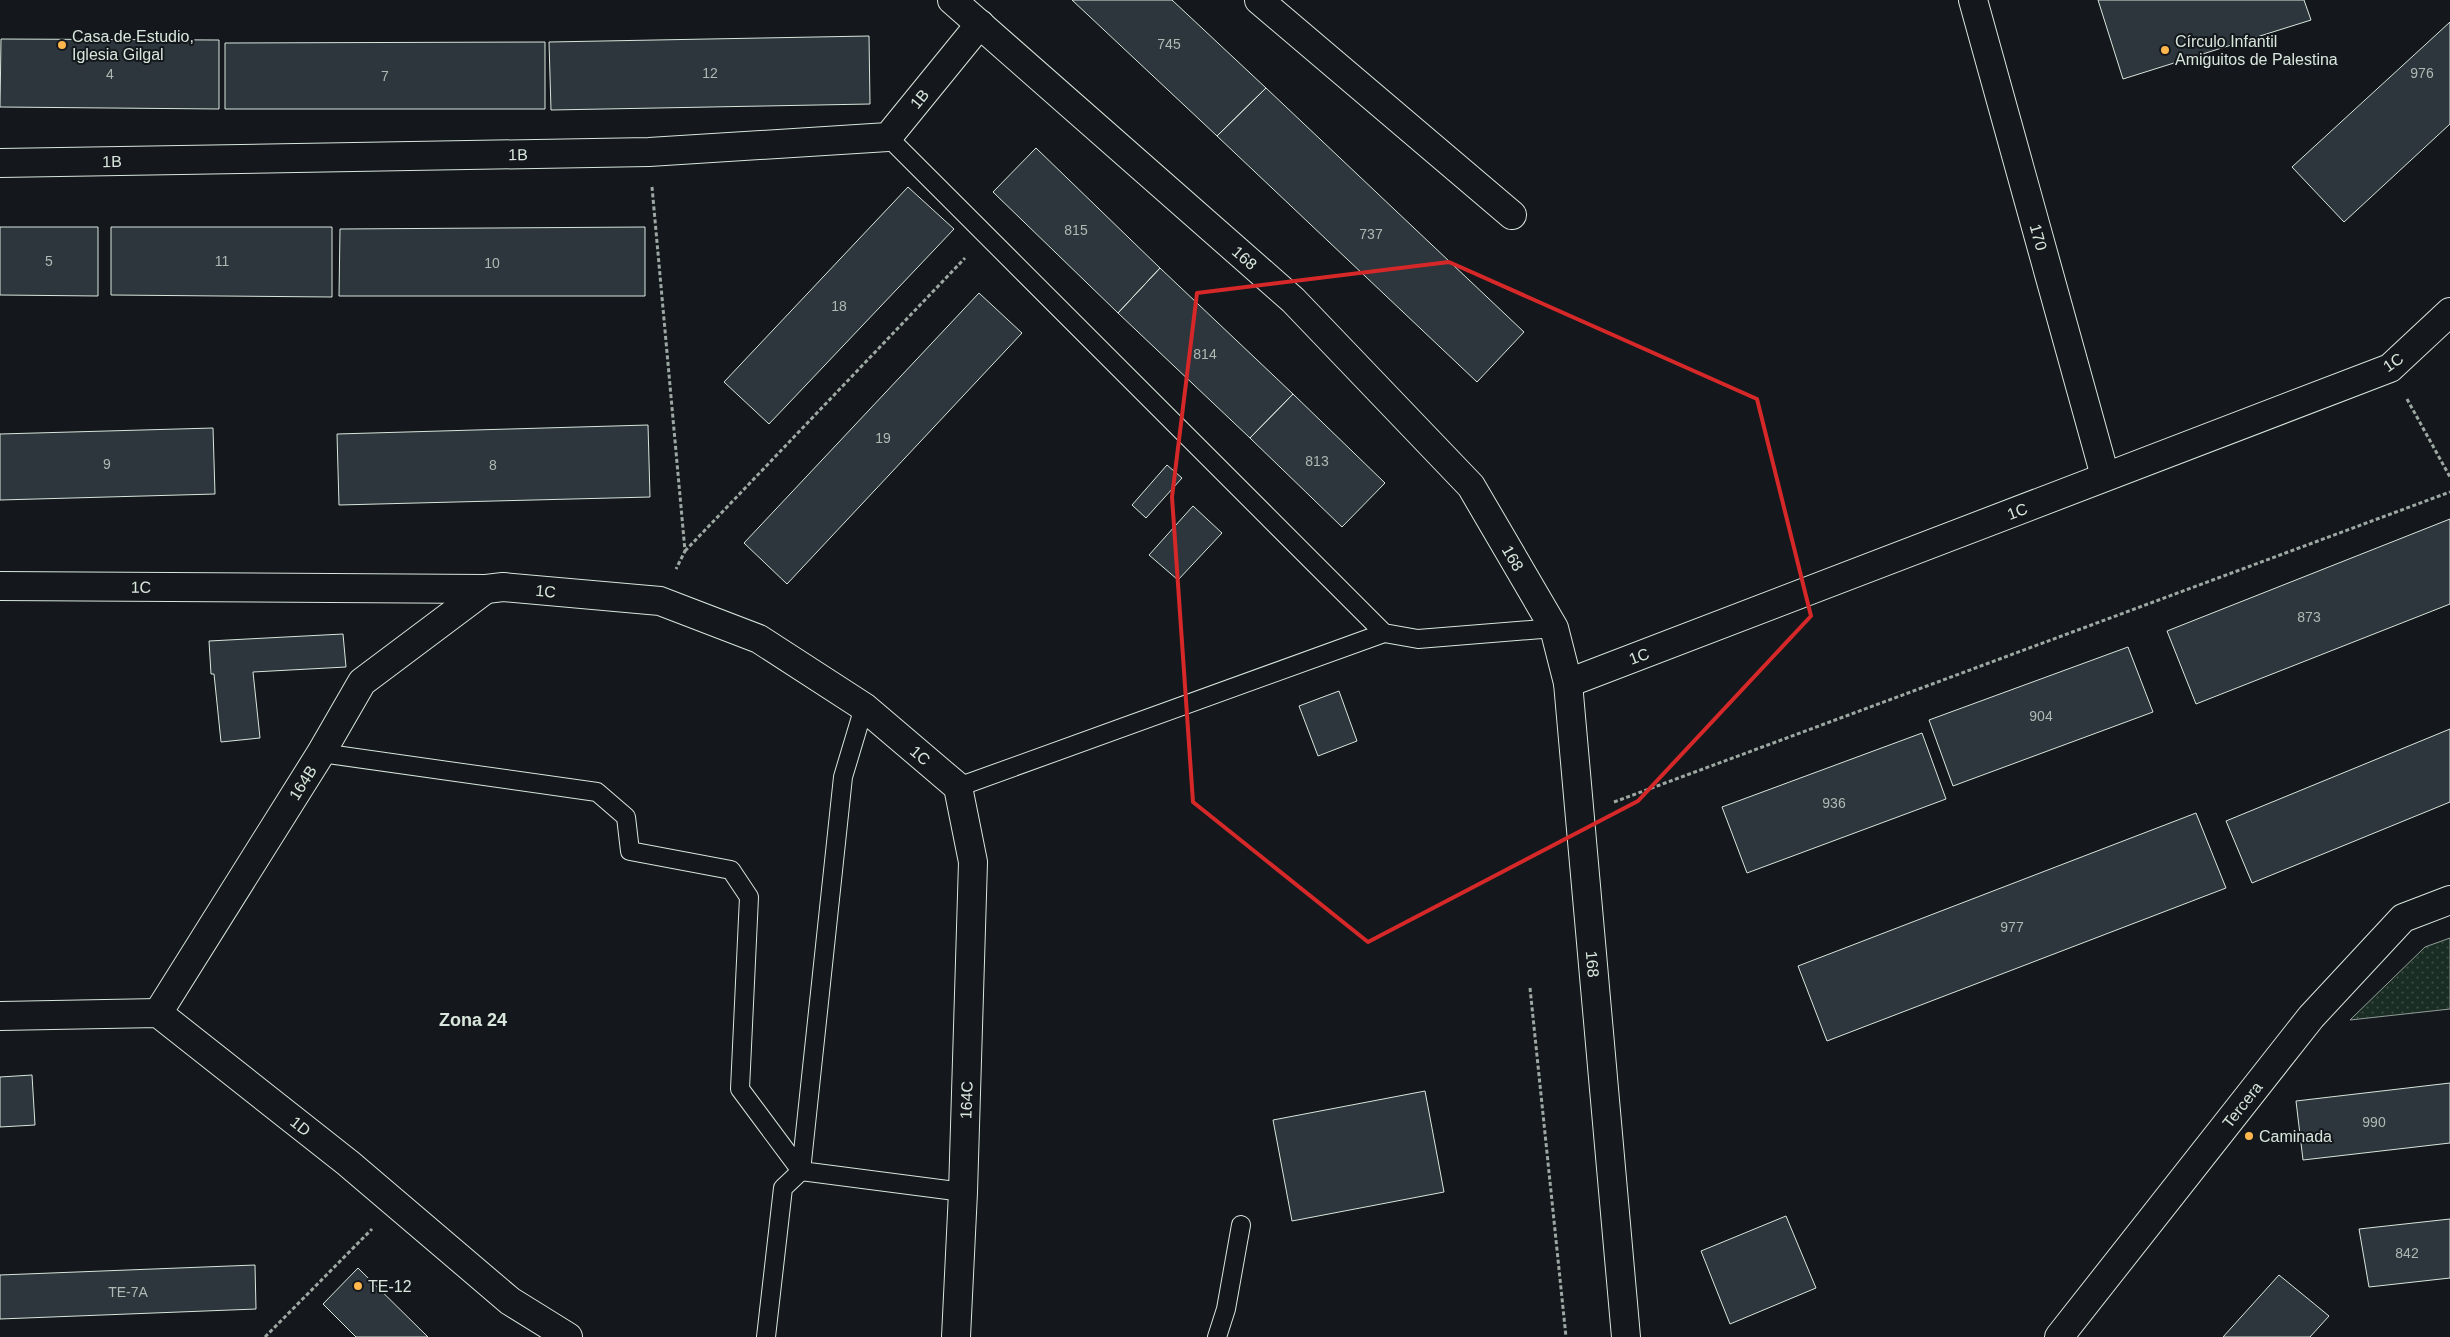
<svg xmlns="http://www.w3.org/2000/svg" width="2450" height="1337" font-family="Arial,sans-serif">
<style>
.grass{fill:url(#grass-dots);stroke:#939e99}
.building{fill:#2c363c;stroke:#d8e6dc}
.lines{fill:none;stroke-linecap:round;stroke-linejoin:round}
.lane-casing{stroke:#d8e6dc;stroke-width:20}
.street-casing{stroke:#d8e6dc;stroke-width:30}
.path{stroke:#9da8a2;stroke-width:3;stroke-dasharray:4 2.5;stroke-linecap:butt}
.lane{stroke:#14181c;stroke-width:18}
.street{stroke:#14181c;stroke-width:28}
.marked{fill:none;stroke:#d62828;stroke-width:4;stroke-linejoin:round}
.poi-dot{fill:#ffb74d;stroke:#14181c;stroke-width:2}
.labels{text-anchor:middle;stroke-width:4;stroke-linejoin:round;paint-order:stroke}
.number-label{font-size:14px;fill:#adbab4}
.poi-label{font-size:16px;fill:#d8e6dc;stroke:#14181c;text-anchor:start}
.street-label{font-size:16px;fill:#d8e6dc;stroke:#14181c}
.neighbourhood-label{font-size:18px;font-weight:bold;fill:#d8e6dc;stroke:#14181c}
</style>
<defs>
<pattern id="grass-dots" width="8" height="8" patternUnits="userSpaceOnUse" patternTransform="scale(1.25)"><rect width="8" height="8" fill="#1a2d24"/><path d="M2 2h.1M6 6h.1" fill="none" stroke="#3b4b43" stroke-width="1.8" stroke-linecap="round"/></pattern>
</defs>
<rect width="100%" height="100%" fill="#14181c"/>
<path class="grass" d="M2450,938V1009L2350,1020L2425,947Z"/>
<path class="building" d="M1072,0H1172L1266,88L1217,136Z
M2098,0H2304L2311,20L2123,79Z
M2450,22V124L2344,222L2292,167Z
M869,36L870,104L551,110L549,42Z
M1,39L219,40V109L0,107Z
M545,42V109H225V43Z
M1266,88L1524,332L1477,382L1217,136Z
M1036,148L1160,268L1118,313L993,192Z
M908,187L954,229L769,424L724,382Z
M0,227H98V296L0,295Z
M111,227H332V297L111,295Z
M645,227V296H339L340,229Z
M1160,268L1293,394L1250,438L1118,313Z
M979,293L1022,333L787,584L744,543Z
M1293,394L1385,483L1342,527L1250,438Z
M648,425L650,497L339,505L337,434Z
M213,428L215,494L0,500V434Z
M1167,465L1182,478L1146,518L1132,505Z
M1193,506L1222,533L1178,580L1149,555Z
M2450,519V604L2196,704L2167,631Z
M343,634L346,667L253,672L260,738L221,742L214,674H211L209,641Z
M2128,647L2153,712L1953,786L1929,720Z
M1339,691L1357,741L1318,756L1299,706Z
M2450,729V802L2252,883L2226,821Z
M1922,733L1946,799L1747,873L1722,807Z
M2196,813L2226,888L1827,1041L1798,966Z
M32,1075L35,1125L0,1127V1077Z
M2450,1083V1143L2303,1160L2296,1101Z
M1425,1091L1444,1192L1292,1221L1273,1120Z
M1786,1216L1816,1288L1730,1324L1701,1251Z
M2450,1219V1278L2369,1287L2359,1229Z
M255,1265L256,1309L0,1319V1275Z
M358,1268L428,1337H356L323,1304Z
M2279,1275L2329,1316L2310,1337H2223Z"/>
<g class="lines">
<g class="lane-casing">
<path id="lane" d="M888,137L1384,633
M321,753L597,792L626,817L630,851L731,870L749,897L740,1089L801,1171L843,777L864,707
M958,787L1384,633L1418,639L1554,628
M766,1337L783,1188L801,1171L963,1192
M1217,1337L1226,1309L1241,1225"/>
</g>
<g class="street-casing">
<g id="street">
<path id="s1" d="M952,0L1293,300L1471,486L1554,628L1568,683L1626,1337"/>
<path d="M1259,0L1512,215"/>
<path id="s2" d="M1973,0L2105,476"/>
<path id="s3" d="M0,163L649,152L888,137L980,24"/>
<path id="s4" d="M0,586L486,589L503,587L660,601L759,639L864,707L958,787L973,862L963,1192L956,1337"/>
<path id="s5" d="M1568,683L2390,368L2450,312"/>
<path id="s6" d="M158,1013L321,753L362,682L486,589"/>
<path id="s7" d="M0,1016L158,1013L348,1163L510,1301L568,1337"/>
<path id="s8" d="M2059,1337L2311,1017L2403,918L2450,900"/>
</g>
</g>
<path class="path" d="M652,187L685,551L676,569
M2407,399L2450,477
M685,551L965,258
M1614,802L2450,492
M1530,988L1566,1337
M265,1337L372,1229"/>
<use href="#lane" class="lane"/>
<use href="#street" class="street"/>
</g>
<path class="marked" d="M1449,262L1757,399L1811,616L1638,801L1368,942L1193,802L1172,497L1197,293Z"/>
<g class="poi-dot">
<circle cx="62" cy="45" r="5"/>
<circle cx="2165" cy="50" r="5"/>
<circle cx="2249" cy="1136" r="5"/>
<circle cx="358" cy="1286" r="5"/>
</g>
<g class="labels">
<g class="number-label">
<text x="1169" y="49">745</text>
<text x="710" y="78">12</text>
<text x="2422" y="78">976</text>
<text x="110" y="79">4</text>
<text x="385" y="81">7</text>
<text x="1076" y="235">815</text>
<text x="1371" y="239">737</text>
<text x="49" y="266">5</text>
<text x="222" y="266">11</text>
<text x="492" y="268">10</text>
<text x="839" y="311">18</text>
<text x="1205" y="359">814</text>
<text x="883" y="443">19</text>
<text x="1317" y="466">813</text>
<text x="107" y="469">9</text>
<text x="493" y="470">8</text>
<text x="2309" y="622">873</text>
<text x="2041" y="721">904</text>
<text x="1834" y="808">936</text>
<text x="2012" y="932">977</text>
<text x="2374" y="1127">990</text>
<text x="2407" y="1258">842</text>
<text x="128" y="1297">TE-7A</text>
</g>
<g class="poi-label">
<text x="72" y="42">Casa de Estudio,<tspan x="72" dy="18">Iglesia Gilgal</tspan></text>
<text x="2175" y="47">Círculo Infantil<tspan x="2175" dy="18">Amiguitos de Palestina</tspan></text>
<text x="2259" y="1142">Caminada</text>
<text x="368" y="1292">TE-12</text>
</g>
<g class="street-label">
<text dy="6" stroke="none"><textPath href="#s3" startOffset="938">1B</textPath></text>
<text dy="6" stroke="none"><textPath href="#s3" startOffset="518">1B</textPath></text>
<text dy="6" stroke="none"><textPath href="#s3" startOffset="112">1B</textPath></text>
<text dy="6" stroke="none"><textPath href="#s2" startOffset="246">170</textPath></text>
<text dy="6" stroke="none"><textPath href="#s1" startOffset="390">168</textPath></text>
<text transform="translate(2393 362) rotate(-35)" y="6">1C</text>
<text dy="6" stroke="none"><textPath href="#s5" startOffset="481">1C</textPath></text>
<text dy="6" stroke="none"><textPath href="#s1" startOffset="795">168</textPath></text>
<text dy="6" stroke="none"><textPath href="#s4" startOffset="141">1C</textPath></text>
<text dy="6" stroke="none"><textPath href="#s4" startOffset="546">1C</textPath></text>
<text dy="6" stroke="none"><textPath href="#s5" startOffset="76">1C</textPath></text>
<text dy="6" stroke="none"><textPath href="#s4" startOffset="966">1C</textPath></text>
<text dy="6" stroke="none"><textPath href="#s6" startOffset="272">164B</textPath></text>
<text dy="6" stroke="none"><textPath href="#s1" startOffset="1215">168</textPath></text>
<text transform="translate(966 1100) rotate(-88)" y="6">164C</text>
<text dy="6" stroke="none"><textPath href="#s8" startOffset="296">Tercera</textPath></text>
<text dy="6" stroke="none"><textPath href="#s7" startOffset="340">1D</textPath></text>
</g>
<g class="neighbourhood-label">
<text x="473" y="1026">Zona 24</text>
</g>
</g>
</svg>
